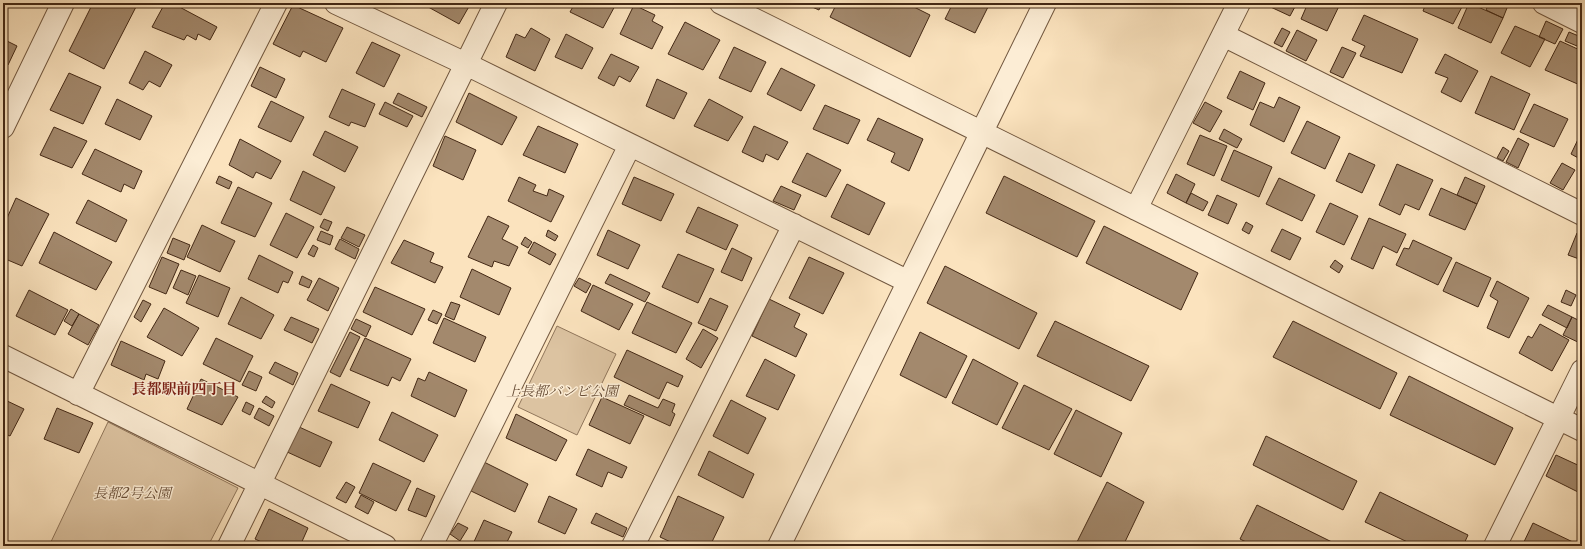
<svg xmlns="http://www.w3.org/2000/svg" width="1585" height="549" font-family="'Libre Caslon Text','Noto Serif JP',serif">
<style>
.green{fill:#dcc3a1;stroke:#90765b}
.building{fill:#a3896d;stroke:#432815}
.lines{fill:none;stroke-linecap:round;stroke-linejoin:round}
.minor-casing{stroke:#71573f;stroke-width:24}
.minor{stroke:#fcedd5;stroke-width:22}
.labels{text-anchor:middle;stroke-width:3;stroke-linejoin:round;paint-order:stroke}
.park-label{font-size:14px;font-style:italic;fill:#694f38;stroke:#fcedd5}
.neighbourhood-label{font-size:15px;font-weight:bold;fill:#7a1f14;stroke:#fcedd5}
</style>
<rect width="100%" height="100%" fill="#fbe3be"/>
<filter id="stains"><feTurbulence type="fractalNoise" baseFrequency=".005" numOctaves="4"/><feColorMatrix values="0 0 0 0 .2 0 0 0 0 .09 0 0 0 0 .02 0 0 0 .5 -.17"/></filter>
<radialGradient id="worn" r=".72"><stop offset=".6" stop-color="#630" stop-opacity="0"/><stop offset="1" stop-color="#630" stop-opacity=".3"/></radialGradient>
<path class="green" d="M557,326L616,354L577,435L518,407Z
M108,422L238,488L208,546H49Z"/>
<path class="building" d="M93,3H138L104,69L69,51Z
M165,3H172L217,27L210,40L198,34L196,40L187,35L184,40L152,27Z
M421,3H471L459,24Z
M575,3H613L616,4L603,28L570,12Z
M803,3H822L819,10Z
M837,3H906L930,15L910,57L830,17Z
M953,3H990L975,33L945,19Z
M1262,3H1297L1290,16Z
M1308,3L1340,4L1327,31L1301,19Z
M1426,3H1464L1453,24L1423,11Z
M1469,3L1503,18L1491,43L1458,28Z
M1489,3H1509L1503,18L1486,10Z
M293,5L343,28L326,62L303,51L300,57L273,44Z
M634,5L655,15L652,21L663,27L652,49L620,34Z
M1364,15L1418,39L1402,73L1360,56L1365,46L1352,40Z
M1546,21L1563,29L1555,44L1539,37Z
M685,22L720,40L703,70L668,54Z
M1515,26L1545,39L1530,67L1501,53Z
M531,28L550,39L535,71L506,57L516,34L525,38Z
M1282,28L1290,32L1282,47L1274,43Z
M1297,30L1317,40L1306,61L1286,51Z
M1569,32L1581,37L1577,46L1565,41Z
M566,34L593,48L582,69L555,57Z
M3,39L17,46L8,65L3,63Z
M1560,41L1582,51V80L1580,85L1545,70Z
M372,42L400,55L384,87L356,73Z
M734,47L766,62L751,92L719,78Z
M1342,47L1356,53L1343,78L1330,72Z
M145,51L172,65L160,87L149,81L143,90L129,83Z
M611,54L639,67L630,82L619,76L614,86L598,78Z
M1445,54L1478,71L1461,102L1441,92L1448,78L1435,73Z
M260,67L285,79L276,98L251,86Z
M781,68L815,85L801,111L767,94Z
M1240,71L1265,83L1253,110L1227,98Z
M69,73L101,87L83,124L50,110Z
M1491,76L1530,94L1514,130L1475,113Z
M657,79L687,93L674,119L646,106Z
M342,89L375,104L365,127L351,122L349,126L329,117Z
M398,93L427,107L422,117L393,103Z
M469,93L517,117L502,145L456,122Z
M1279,97L1300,107L1284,142L1250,125L1260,102L1274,108Z
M117,99L152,116L140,140L105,124Z
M709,99L743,117L728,141L694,126Z
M271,101L304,117L291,142L258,127Z
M385,102L413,116L407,127L379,114Z
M1205,102L1222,111L1210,132L1193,123Z
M1534,104L1568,119L1554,147L1520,132Z
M825,105L860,120L848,144L813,129Z
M878,118L923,139L909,171L891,162L895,153L867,140Z
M1307,121L1340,137L1325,169L1291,153Z
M538,126L578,144L565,173L523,155Z
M754,126L788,142L778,160L766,154L763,162L742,152Z
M54,127L87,141L72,168L40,155Z
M1224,129L1242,139L1237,148L1219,139Z
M325,131L358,147L345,172L313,155Z
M1582,131V160L1571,154Z
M1200,135L1227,146L1214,176L1187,164Z
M445,136L476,150L463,180L433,166Z
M1518,138L1529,144L1518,168L1506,162Z
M240,139L281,161L271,179L256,172L253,178L229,165Z
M1503,147L1509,151L1503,161L1497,158Z
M95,149L142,171L134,189L124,184L121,192L82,174Z
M1234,150L1272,167L1259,197L1221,180Z
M807,153L841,170L826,197L792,182Z
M1349,153L1375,165L1362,193L1336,181Z
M1562,163L1575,170L1563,190L1550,183Z
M1397,164L1433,180L1419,210L1405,204L1400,215L1379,205Z
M303,171L335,187L321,215L290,200Z
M1176,174L1195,184L1186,203L1167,193Z
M219,176L232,182L229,189L216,183Z
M1004,176L1095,221L1077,257L986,213Z
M519,177L536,185L533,191L547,196L549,189L564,196L551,222L508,201Z
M634,177L674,194L661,221L622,204Z
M1465,177L1485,186L1477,204L1457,195Z
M1279,178L1315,195L1302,221L1266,204Z
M847,184L885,203L869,235L831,217Z
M781,186L801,195L794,210L773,201Z
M238,187L272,203L255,237L221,223Z
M1441,188L1477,204L1465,230L1429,215Z
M1191,193L1208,202L1203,211L1186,203Z
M1217,195L1237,204L1228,224L1208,215Z
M16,198L49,214L22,266L3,258V227Z
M88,200L127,220L116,242L76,223Z
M1330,203L1358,216L1344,245L1316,232Z
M698,207L738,225L726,250L686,232Z
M286,213L314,227L297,258L270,245Z
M488,216L509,226L502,239L518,247L509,266L494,261L492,267L468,257Z
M1369,218L1406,234L1397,253L1383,246L1373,269L1351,259Z
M324,219L332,222L328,231L320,227Z
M1246,222L1253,226L1249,234L1242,230Z
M202,225L235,241L220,272L187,257Z
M1104,226L1198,273L1181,310L1086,263Z
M347,227L365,235L359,247L341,238Z
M1282,229L1301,238L1290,260L1271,251Z
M548,230L558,236L555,241L546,236Z
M608,230L640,245L628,269L597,255Z
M321,231L333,236L330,245L317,240Z
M54,232L112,262L96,290L39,263Z
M1577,233L1582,236V260L1568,255Z
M525,237L532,242L528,248L521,244Z
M173,238L190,245L184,260L167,253Z
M340,239L359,249L355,259L335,249Z
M404,240L434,253L430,262L443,267L435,283L391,263Z
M1413,240L1452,258L1438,285L1396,265L1404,248L1409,249Z
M534,242L556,254L550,265L528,253Z
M313,245L318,248L314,257L308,254Z
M732,248L752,258L742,281L721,272Z
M678,254L714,269L698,303L662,287Z
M259,255L293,272L288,283L283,281L278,293L248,279Z
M162,257L179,264L166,294L149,287Z
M809,257L844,273L823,314L789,298Z
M1335,260L1343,266L1339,273L1330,267Z
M1456,262L1491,278L1478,307L1443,291Z
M945,266L1037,313L1019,349L927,303Z
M472,269L511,288L499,315L460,297Z
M181,270L196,276L188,295L173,288Z
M610,274L650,293L645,302L605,283Z
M199,275L230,288L218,317L186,303Z
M302,276L312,281L309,288L299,284Z
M319,278L339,288L328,311L307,300Z
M579,278L591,284L586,293L574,286Z
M1497,281L1529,298L1509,338L1487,328L1498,301L1490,296Z
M593,285L633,304L619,330L581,311Z
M375,287L425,309L412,335L363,312Z
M29,290L68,310L55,335L16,316Z
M1566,290L1576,295L1571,306L1561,302Z
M241,297L274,315L261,339L228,324Z
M710,298L728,306L716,331L698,323Z
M769,299L800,314L794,327L807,334L796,357L752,336Z
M143,300L151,304L141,322L134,317Z
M451,302L460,305L454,320L445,316Z
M647,302L692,323L676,353L632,333Z
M1548,305L1572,317L1567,328L1542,315Z
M164,308L199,328L182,356L147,337Z
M71,309L79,314L72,326L64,321Z
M433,310L442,314L437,324L428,320Z
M79,314L99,325L88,345L68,334Z
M291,317L319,329L312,343L284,330Z
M1572,317L1582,322V344L1563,335Z
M444,318L486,337L475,362L433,343Z
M356,319L371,326L366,337L351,329Z
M1055,321L1149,366L1131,401L1037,356Z
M1293,321L1397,373L1380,409L1273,357Z
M1540,324L1569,340L1552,371L1519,353L1528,336L1532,338Z
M703,329L718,338L701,368L686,359Z
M350,332L360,337L340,377L330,372Z
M920,332L967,356L946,398L900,375Z
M216,338L253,356L240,382L203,364Z
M365,338L411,359L400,381L392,377L388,386L350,370Z
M121,341L165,361L158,379L146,374L144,380L111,365Z
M627,350L683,376L678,387L667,382L659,399L614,377Z
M765,359L795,375L778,410L746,396Z
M973,359L1018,383L997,425L952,403Z
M275,362L298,373L293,385L269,373Z
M249,371L262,377L256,391L242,385Z
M429,372L467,390L455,417L411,396L418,378L425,381Z
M1409,376L1513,428L1495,465L1390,415Z
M201,379L238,397L222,425L187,409Z
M331,384L370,402L358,428L318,411Z
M1024,385L1072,409L1049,450L1002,428Z
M629,395L658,408L663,399L675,404L672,412L675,414L670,426L624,405Z
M266,396L275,402L272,408L262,402Z
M602,397L644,416L630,444L589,425Z
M3,399L24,409L10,436L3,433Z
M731,400L766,418L748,454L713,436Z
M246,402L254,406L250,415L242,411Z
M57,408L93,423L79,453L44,439Z
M259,408L274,416L269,426L254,418Z
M1076,410L1122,433L1101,477L1054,454Z
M392,412L438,435L424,462L379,440Z
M516,414L567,440L556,461L506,438Z
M297,426L332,442L320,467L285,451Z
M1266,436L1357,481L1343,510L1253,465Z
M588,449L627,467L622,478L608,472L602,487L576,475Z
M709,451L754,474L743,498L698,475Z
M1556,455L1582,467V494L1546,476Z
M484,462L528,484L515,512L471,491Z
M373,463L411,481L396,511L359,493Z
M346,482L355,487L346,503L336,498Z
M1107,482L1144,502L1123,546H1075Z
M417,488L435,496L426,517L408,510Z
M1380,492L1468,535L1463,546H1416L1365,522Z
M361,495L374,502L368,514L355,507Z
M549,496L577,509L565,534L538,522Z
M678,496L724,517L710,546H679L660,537Z
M1257,505L1340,546H1254L1240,539Z
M269,509L308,528L300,546H270L255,539Z
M596,513L627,528L623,537L591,523Z
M484,520L512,532L505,546H472Z
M458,523L468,528L460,541L450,534Z
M1533,523L1575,543L1574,546H1522Z"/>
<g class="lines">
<g class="minor-casing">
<path id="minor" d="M336,3L466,64L907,281
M721,3L1582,430
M1544,3L1582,22
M1223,35L1582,214
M3,127L63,3
M1136,209L1239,3
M3,356L385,546
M78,394L276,3
M229,546L496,3
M431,546L630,145
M633,546L794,225
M779,546L1045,3
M1495,546L1582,371"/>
</g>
<use href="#minor" class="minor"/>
</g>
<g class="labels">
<g class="park-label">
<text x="562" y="396">上長都バンビ公園</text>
<text x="132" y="498">長都2号公園</text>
</g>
<g class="neighbourhood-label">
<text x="184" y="394">長都駅前四丁目</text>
</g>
</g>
<rect width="1585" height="549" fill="none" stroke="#fbe3be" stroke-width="16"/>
<rect x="4" y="4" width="1577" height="541" fill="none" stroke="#432815" stroke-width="2"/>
<rect x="8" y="8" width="1569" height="533" fill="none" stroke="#432815"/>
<rect width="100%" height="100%" filter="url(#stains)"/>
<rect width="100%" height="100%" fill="url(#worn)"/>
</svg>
